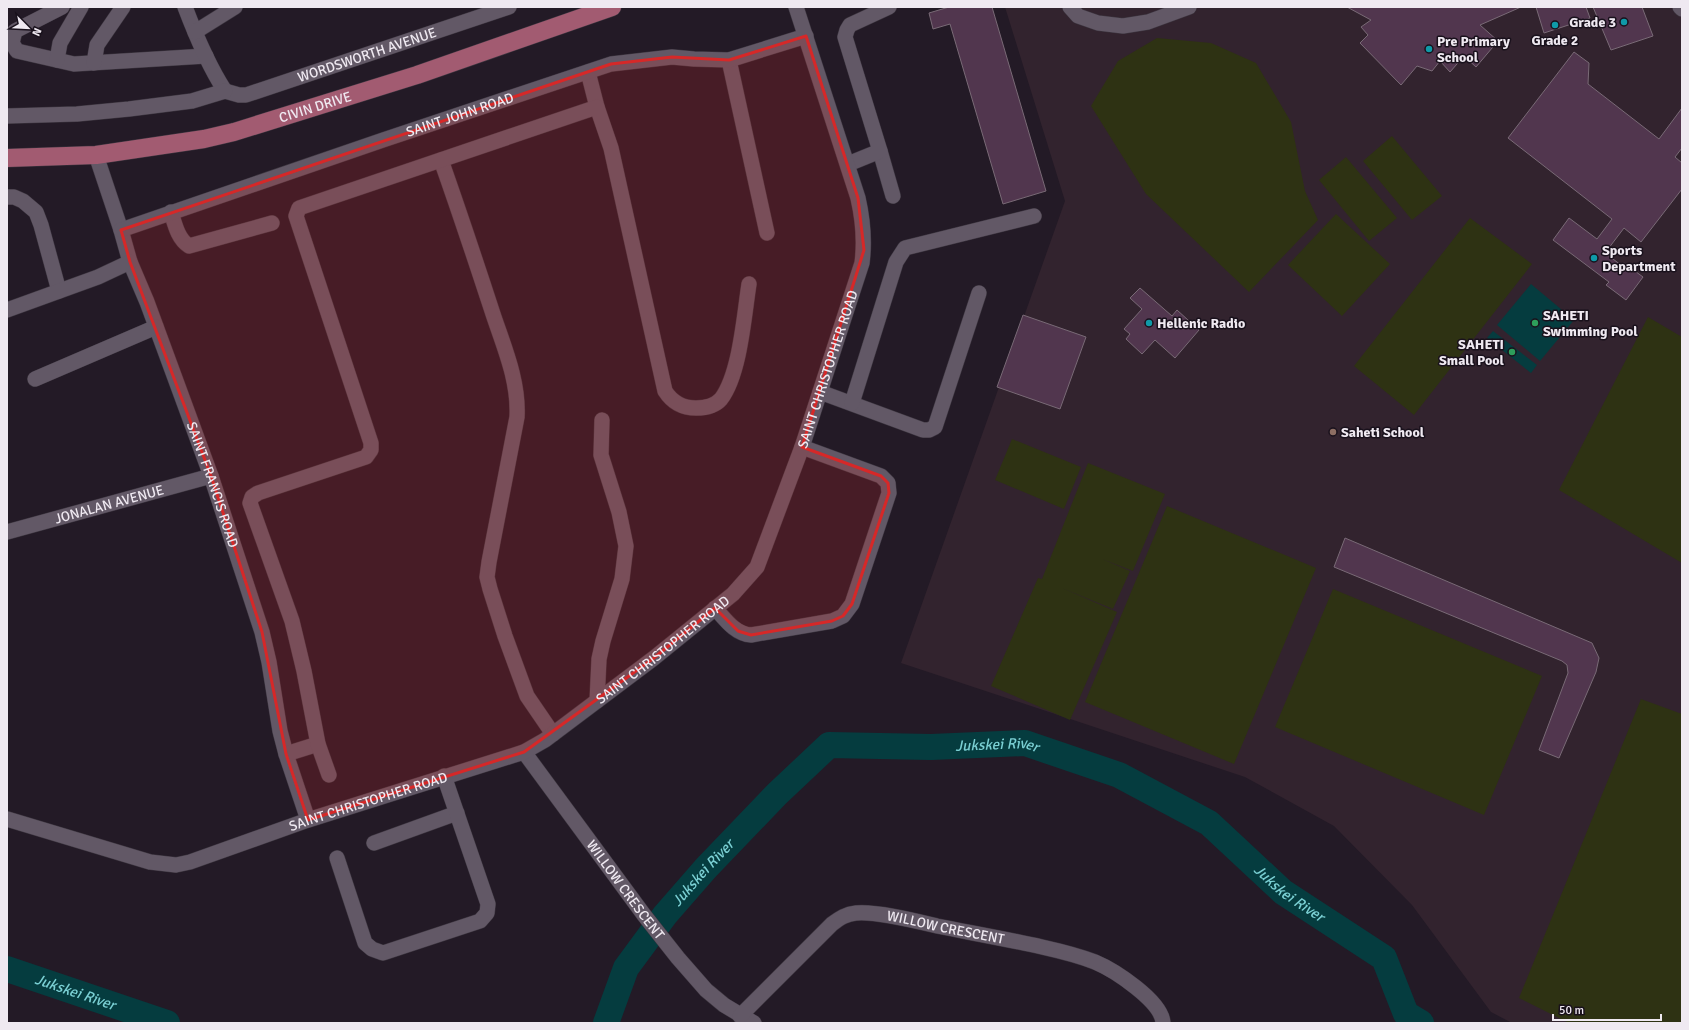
<svg xmlns="http://www.w3.org/2000/svg" width="1689" height="1030" font-family="Signika,sans-serif">
<style>
.education{fill:#32232e}
.green{fill:#2e3213}
.water{fill:#053c3f}
.lines{fill:none;stroke-linecap:round;stroke-linejoin:round}
.river{stroke:#053c3f;stroke-width:26}
.building{fill:#51364e;stroke:#796a76}
.minor-casing{stroke:#3e3741;stroke-width:16}
.major-casing{stroke:#3e3741;stroke-width:19}
.minor{stroke:#625866;stroke-width:15}
.major{stroke:#a25b71;stroke-width:18}
.marked{fill:#d62828;fill-opacity:0.2;stroke:#d62828;stroke-width:3;stroke-linejoin:round}
.culture-dot{fill:#0f9aa8;stroke:#19111c;stroke-width:1.5}
.leisure-dot{fill:#2e9e5b;stroke:#19111c;stroke-width:1.5}
.education-dot{fill:#8d6e63;stroke:#19111c;stroke-width:1.5}
.labels{text-anchor:middle;stroke-width:3;stroke-linejoin:round;paint-order:stroke}
.poi-label{font-size:14px;font-weight:bold;fill:#efe9f1;stroke:#19111c;text-anchor:start}
.street-label{font-size:14px;fill:#efe9f1;stroke:#19111c}
.water-label{font-size:15px;font-style:italic;fill:#7acfd3;stroke:#19111c}
</style>
<rect width="100%" height="100%" fill="#231a26"/>
<path class="education" d="M1005,7H1682V1023H1512L1491,1012L1412,905L1334,826L1245,777L901,663L1065,201Z"/>
<path class="green" d="M1157,38L1211,43L1256,63L1291,122L1305,191L1318,220L1249,292L1146,194L1091,106L1118,61Z
M1392,136L1442,196L1412,220L1363,161Z
M1346,157L1397,218L1369,241L1319,180Z
M1336,214L1390,264L1342,316L1288,265Z
M1470,218L1532,264L1414,415L1354,366Z
M1648,317L1682,337V563L1559,490Z
M1012,439L1081,467L1064,509L995,480Z
M1088,463L1165,494L1133,571L1102,559L1130,571L1113,609L1062,588L1117,612L1070,720L991,686L1038,578L1042,579Z
M1167,506L1316,568L1234,764L1085,702Z
M1333,589L1542,676L1484,815L1275,727Z
M1641,699L1682,714V1023H1569L1519,998Z"/>
<path class="water" d="M1531,284L1574,320L1540,361L1497,325Z
M1493,331L1537,365L1531,373L1487,338Z"/>
<g class="lines">
<g class="river">
<path id="s1" d="M7,969L167,1023"/>
<path id="s2" d="M606,1023L626,968L665,915L706,868L777,794L829,745L931,747L1025,743L1119,775L1209,823L1283,892L1384,958L1406,1014L1421,1023"/>
</g>
</g>
<path class="building" d="M949,7H992L1046,191L1003,204L950,24L933,29L929,13Z
M1347,7H1521L1480,25L1498,41L1476,67L1464,56L1450,72L1440,61L1432,71L1417,66L1401,85L1360,43L1368,35L1361,27L1371,20Z
M1536,7H1586L1590,18L1544,33Z
M1593,7H1642L1653,36L1611,50Z
M1574,52L1589,63L1588,84L1659,139L1682,108V148L1675,157L1682,163V189L1641,242L1624,228L1605,253L1621,265L1624,263L1643,277L1626,300L1606,285L1609,282L1553,240L1569,218L1597,239L1612,219L1508,138Z
M1140,288L1172,316L1177,310L1199,330L1175,358L1155,340L1142,354L1126,339L1130,334L1124,329L1142,309L1130,298Z
M1023,315L1086,337L1060,409L997,387Z
M1345,538L1592,643L1599,658L1596,672L1559,758L1539,750L1568,673L1567,665L1562,661L1334,567Z"/>
<g class="lines">
<g class="minor-casing">
<g id="minor">
<path d="M62,7L15,31L12,43L17,51L74,64L206,56"/>
<path d="M185,7C196,36 208,65 225,91"/>
<path d="M1070,7L1078,16L1098,23L1123,26L1148,22L1189,7"/>
<path d="M1680,7L1682,9"/>
<path d="M195,32L235,7"/>
<path d="M57,60L60,43L81,7"/>
<path d="M729,60L767,233"/>
<path d="M94,63L97,45L123,7"/>
<path d="M588,72L597,107"/>
<path id="s3" d="M225,91L239,95H246L509,7"/>
<path d="M7,116L77,114L129,109L192,101L225,91"/>
<path d="M880,151L893,196"/>
<path id="s4" d="M96,155L121,230L130,262L147,302L211,476L262,632L269,662L280,731L286,754L308,820"/>
<path d="M441,160C459,211 476,262 493,314C504,347 519,381 517,417L489,562L487,577L490,589L505,636L527,696L553,734"/>
<path d="M848,164L880,151L845,37L847,30L850,25L889,7"/>
<path d="M7,197H14L23,201L36,212L41,225L59,291"/>
<path d="M171,212C175,225 178,239 189,246L272,223"/>
<path id="s5" d="M121,230L383,140L611,64L672,57L694,59L729,60L806,36"/>
<path d="M7,310L98,277L130,262"/>
<path d="M35,379L156,327"/>
<path d="M820,392L923,430H929L935,427L979,293"/>
<path d="M852,403L896,262L905,248L1034,216"/>
<path id="s6" d="M7,532L211,476"/>
<path d="M715,608C725,619 735,634 751,635L832,621L843,616L852,604L889,493L888,483L881,476L802,447"/>
<path d="M597,701L599,659L603,641L622,579L626,546L619,512L601,455L602,420"/>
<path id="s7" d="M524,752L644,915L678,958L706,990L724,1005L754,1023"/>
<path d="M286,754L318,744"/>
<path d="M329,775L318,744L304,671L292,621L250,503L252,497L258,493L366,457L371,450V443L296,216L299,208L597,107L611,148L665,391C672,402 682,408 696,408C704,408 715,406 721,399C740,374 744,316 749,284"/>
<path id="s8" d="M7,819L150,862L176,865L190,862L308,820L524,752L545,740L654,658L733,594L757,567L802,447L862,263C865,240 863,220 858,198L796,7"/>
<path d="M374,843L457,813"/>
<path d="M337,858L365,943L372,949L383,953L480,921L487,913L488,904L444,776"/>
<path id="s9" d="M740,1016L832,924C840,918 846,914 856,913C876,911 916,921 937,926C972,933 1007,939 1042,947C1060,951 1077,955 1095,962C1114,970 1162,1001 1163,1023"/>
</g>
</g>
<g class="major-casing">
<g id="major">
<path id="s10" d="M7,158L96,155L204,139L234,132L417,75L612,7"/>
</g>
</g>
<use href="#minor" class="minor"/>
<use href="#major" class="major"/>
</g>
<path class="marked" d="M806,36L858,198L864,250L802,447L881,476L888,483L889,493L852,604L843,616L832,621L751,635L738,631L715,608L654,658L524,752L308,820L286,754L262,632L211,476L130,262L121,230L611,64L672,57L729,60Z"/>
<g class="culture-dot">
<circle cx="1624" cy="22" r="4"/>
<circle cx="1555" cy="25" r="4"/>
<circle cx="1429" cy="49" r="4"/>
<circle cx="1594" cy="258" r="4"/>
<circle cx="1149" cy="323" r="4"/>
</g>
<g class="leisure-dot">
<circle cx="1535" cy="323" r="4"/>
<circle cx="1512" cy="352" r="4"/>
</g>
<circle class="education-dot" cx="1333" cy="432" r="4"/>
<g class="labels">
<g class="poi-label">
<text x="1616" y="27" text-anchor="end">Grade 3</text>
<text x="1555" y="45" text-anchor="middle">Grade 2</text>
<text x="1437" y="46">Pre Primary<tspan x="1437" dy="16">School</tspan></text>
<text x="1602" y="255">Sports<tspan x="1602" dy="16">Department</tspan></text>
<text x="1543" y="320">SAHETI<tspan x="1543" dy="16">Swimming Pool</tspan></text>
<text x="1157" y="328">Hellenic Radio</text>
<text x="1504" y="349" text-anchor="end">SAHETI<tspan x="1504" dy="16">Small Pool</tspan></text>
<text x="1341" y="437">Saheti School</text>
</g>
<g class="street-label">
<text dy="5" stroke="none"><textPath href="#s3" startOffset="149">WORDSWORTH AVENUE</textPath></text>
<text dy="5" stroke="none"><textPath href="#s10" startOffset="314">CIVIN DRIVE</textPath></text>
<text dy="5" stroke="none"><textPath href="#s5" startOffset="358">SAINT JOHN ROAD</textPath></text>
<text dy="5" stroke="none"><textPath href="#s8" startOffset="1050">SAINT CHRISTOPHER ROAD</textPath></text>
<text dy="5" stroke="none"><textPath href="#s4" startOffset="350">SAINT FRANCIS ROAD</textPath></text>
<text dy="5" stroke="none"><textPath href="#s6" startOffset="106">JONALAN AVENUE</textPath></text>
<text dy="5" stroke="none"><textPath href="#s8" startOffset="714">SAINT CHRISTOPHER ROAD</textPath></text>
<text dy="5" stroke="none"><textPath href="#s8" startOffset="378">SAINT CHRISTOPHER ROAD</textPath></text>
<text dy="5" stroke="none"><textPath href="#s7" startOffset="171">WILLOW CRESCENT</textPath></text>
<text dy="5" stroke="none"><textPath href="#s9" startOffset="248">WILLOW CRESCENT</textPath></text>
</g>
<g class="water-label">
<text dy="5" stroke="none"><textPath href="#s2" startOffset="529">Jukskei River</textPath></text>
<text dy="5" stroke="none"><textPath href="#s2" startOffset="181">Jukskei River</textPath></text>
<text dy="5" stroke="none"><textPath href="#s2" startOffset="865">Jukskei River</textPath></text>
<text dy="5" stroke="none"><textPath href="#s1" startOffset="72">Jukskei River</textPath></text>
</g>
</g>
<rect width="1689" height="1030" fill="none" stroke="#efe9f1" stroke-width="16"/>
<g transform="translate(28 28) rotate(114)" stroke="#19111c" stroke-width="3" paint-order="stroke">
<path d="M0-3L7 15L0 10L-7 15Z" fill="#efe9f1"/>
<text y="-6" font-size="11" font-weight="bold" text-anchor="middle" fill="#efe9f1">N</text>
</g>
<path d="M1553 1014v6h108v-6" fill="none" stroke="#efe9f1" stroke-width="2"/>
<text x="1559" y="1014" font-size="12" fill="#efe9f1" stroke="#19111c" stroke-width="3" paint-order="stroke">50 m</text>
</svg>
